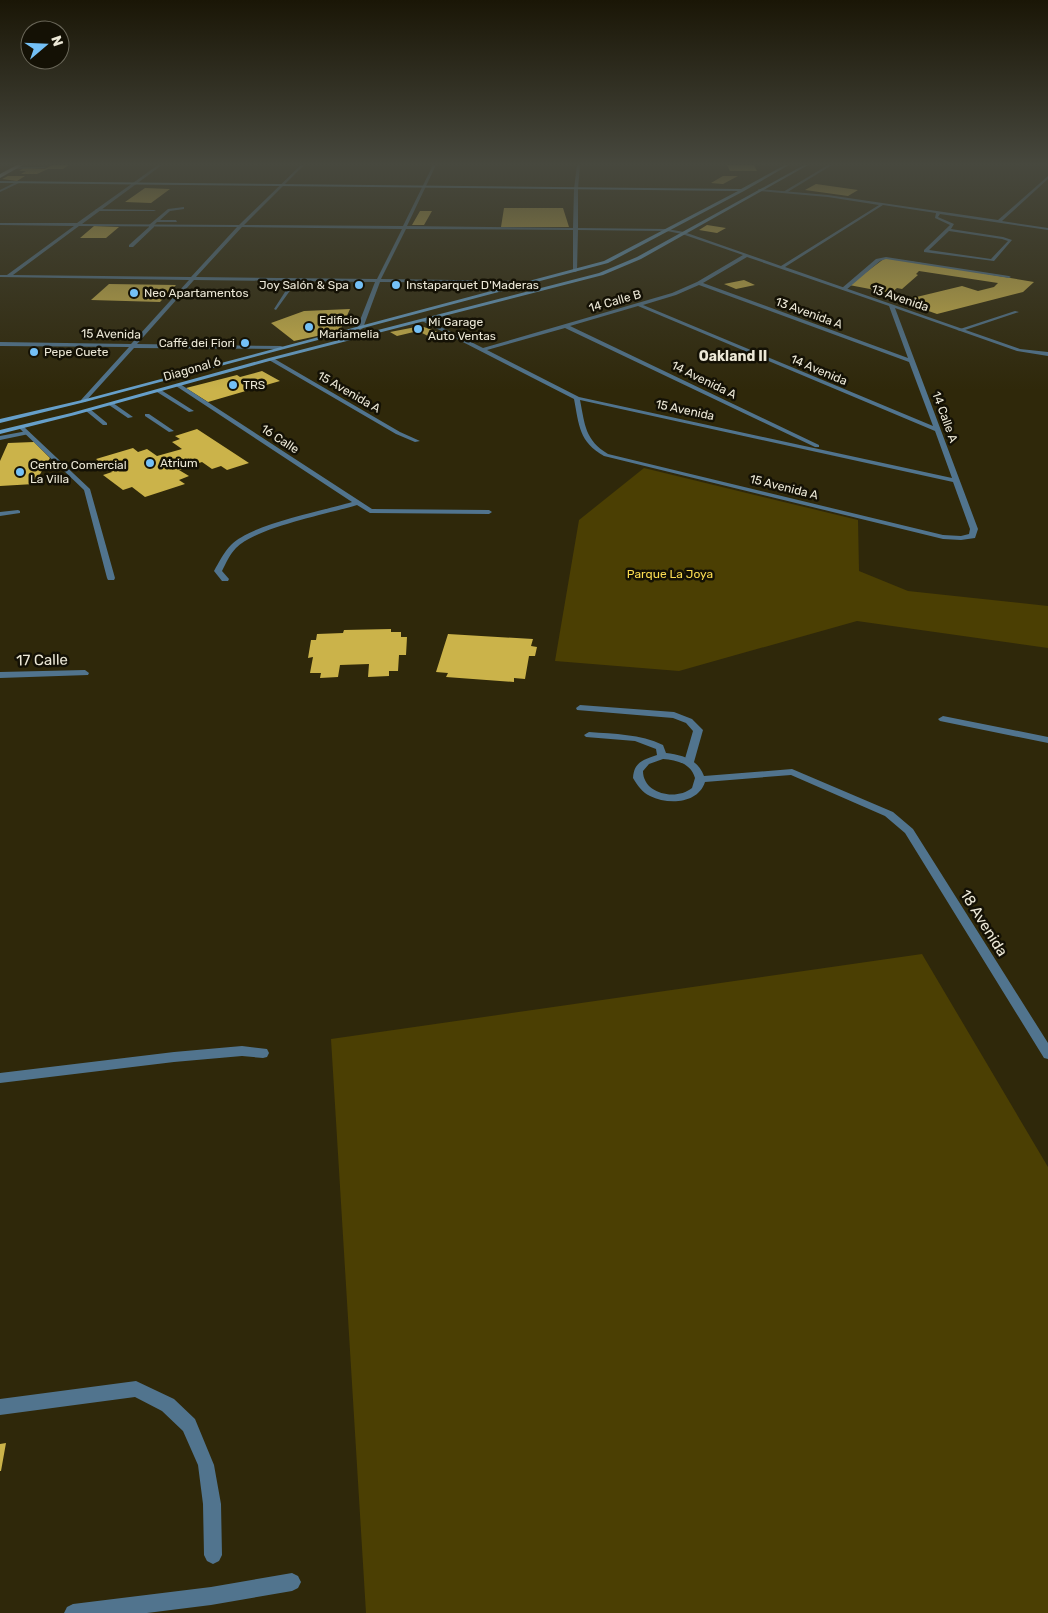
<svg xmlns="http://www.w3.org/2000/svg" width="1048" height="1613" font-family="Rubik,sans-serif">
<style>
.green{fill:#4b3f03}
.building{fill:#cbb34a}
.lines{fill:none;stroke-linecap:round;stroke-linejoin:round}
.lane{fill:#51748e;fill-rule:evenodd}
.street{fill:#51748e;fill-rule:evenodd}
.secondary{fill:#669fc9;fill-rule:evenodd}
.highway{fill:#b8d9f3;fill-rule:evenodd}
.poi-dot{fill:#74c0f6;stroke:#141105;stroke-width:2}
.labels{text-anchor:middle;stroke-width:5;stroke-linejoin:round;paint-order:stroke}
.far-poi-label{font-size:12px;fill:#ece8d7;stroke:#141105;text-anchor:start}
.far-street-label{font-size:12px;fill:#ece8d7;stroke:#141105}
.far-park-label{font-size:12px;fill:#fbdc51;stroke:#141105}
.far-neighbourhood-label{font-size:14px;font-weight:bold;fill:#ece8d7;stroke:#141105}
.street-label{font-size:15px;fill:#ece8d7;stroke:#141105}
</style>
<rect width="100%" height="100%" fill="#2f280a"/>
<path class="green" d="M644,468L858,520L859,571L908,591L1048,606V648L857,621L679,671L555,661L579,520Z
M922,954L1048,1167V1613H366L331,1039Z"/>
<path class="building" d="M52,165H69L63,169H45Z
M727,165H754L757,171H730Z
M24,168L48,169L37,174H21L26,171H19Z
M8,176H25L17,181L2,179Z
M723,176H738L723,184L711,183Z
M816,184L858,190L848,196L805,190Z
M145,188L170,189L151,203L125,202Z
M504,208H563L569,227H501Z
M420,211H432L424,225H412Z
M707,225L726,228L717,233L699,230Z
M94,226L119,227L106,238H80Z
M885,258L915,262L1034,282L1023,292L937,314L900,301L962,286L978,291L994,287L998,283L919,271L916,274L918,275L902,289L897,288L891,293L849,285Z
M744,280L755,285L736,289L724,284Z
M109,284L176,285L160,302L91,300Z
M350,309L340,331L294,341L271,323L304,311Z
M421,326L441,333L428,336L418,331L397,336L390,332Z
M262,371L280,381L208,402L186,388L237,375L240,377Z
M197,429L249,463L227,470L221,466L212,469L202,462L179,470L189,476L179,480L185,484L145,497L132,487L123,490L103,475L112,472L96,459L133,448L138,452L147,449L157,456L182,449L172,442L180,439L175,436Z
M34,442L50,458L34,484L0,486V461L8,443Z
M391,629V632H401V637H407L406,655H399L398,671H389V676L368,677L369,664L340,665L338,677L320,678L321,673H310L313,657L308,658L311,640H316L317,634L343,633L344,630Z
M448,634L533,639L531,646L537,647L535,656H529L525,679L514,678V682L446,677L448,673L436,672Z
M6,1443L1,1471H0V1444Z"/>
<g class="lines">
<path class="lane" d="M828,165H832L786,193L783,192Z
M14,167H44L46,168L13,169Z
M16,182L19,183L0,192V190Z
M184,207V209L170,211L160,220H176L177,222H157L154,225V227L133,247H129V245L149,227V225L168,209Z
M96,209L154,210L156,211H95Z
M886,257L1009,276L1011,277L1009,278L886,259L880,261L846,290H842V288L876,259Z
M1015,311L1019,312L962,331L957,330Z
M159,389L161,390L194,411L189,412L157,392L156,391Z
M109,403H113L133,417L128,418L109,405Z
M86,409H90L107,423V425H103L86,411Z
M145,414H149L174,431L169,432L145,416Z
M27,431L30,433L29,434L0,440V436Z
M580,705L674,712L692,719L703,730L694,762L689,765L684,762L693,731L686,723L673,718L577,710L576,708Z
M242,1046L267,1049L269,1053L267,1057L263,1058L242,1056L174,1062L0,1083V1073L174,1052Z
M136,1381L174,1399L195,1419L214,1465L221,1504L222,1555L219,1561L213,1564L207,1561L204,1555L203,1504L198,1465L183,1431L162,1411L135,1397L0,1415V1399Z
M292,1573L298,1576L301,1582L298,1588L292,1591L211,1605L147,1613H64L67,1607L73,1604L211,1587Z"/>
<path class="street" d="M158,165H162L82,224L239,225L301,165H304L244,225L403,226L433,165H436L407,226L573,228L574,189L577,165H580L578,189V228L667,229L684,232L781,266L879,205L828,197L759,191L758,189L828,195L998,220L1048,176V179L1002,221L1048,228V230L940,214L938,217L954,224L951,229L1003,237L1012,240L994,261L924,252V250L950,225L935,218L936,213L883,205L785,267L1020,349L1048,352V356L1017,351L895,308L978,529L975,538L961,540L943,539L604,456C579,442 579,425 574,399L420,320L425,319L483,348L672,293L697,282L743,255L682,234L667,231L578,230L577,271L575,272L573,271V230L406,229L381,279L535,281L537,282L535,283L380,282L363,328L360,330L357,328L375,282L297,281L276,310L274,309L292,281L194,280L137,344L281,346L283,347V349L134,348L85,402H81V400L129,347L0,346V342L131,344L189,280L0,277V275H7L74,226L0,225V223H77ZM79,226L237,227L191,277L13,275ZM242,227L402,229L377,279L196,277ZM949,231L1002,239L1008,241L991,259L929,250ZM747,257L889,306L908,358L703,283ZM699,285L909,362L933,426L643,305L676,295ZM638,306L935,431L952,478L579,397L487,350L565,328L815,447H819V445L570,326ZM580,400L953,482L970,529L969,534L961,536L943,535L608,454C585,440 585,425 580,400Z
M269,358H273L400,432L420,441L415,442L396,434L269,360Z
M176,384H180L372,509L489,510L492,512L489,514L370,513L357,505C328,514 257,527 236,548C230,554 226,563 222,571L229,579L228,581H222L214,571C219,562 224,552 231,545C251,524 323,511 352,502L176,386Z
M19,426H23L90,489L115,578L114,580H108L107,578L84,490L19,428Z
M18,510L20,511V513L0,516V512Z
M85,670L89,673L88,675L0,678V672Z
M943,716L1048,737V743L940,721L938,719Z
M589,732C615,734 640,734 663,745L666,753C682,755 698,759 704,776L792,769L893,812L913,829L1048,1043V1059L1044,1058L905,833L885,816L791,775L705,782C698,804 668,805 650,796C642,792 638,786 633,778C634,762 643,760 657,755L656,749L635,741L586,737L584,735ZM663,759C676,760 691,763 695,778L692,788C676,801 643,794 643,771L649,764Z"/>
<path class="secondary" d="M785,165H789L744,191L608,263L85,402L0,423V419L82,400L604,261L738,191L0,183V181L741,189Z
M804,165H808L641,259L603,275L273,360L75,415L0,434V430L71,413L269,358L599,273L637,257Z"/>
<path class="highway" d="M17,165H23L0,178V174Z"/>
</g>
<linearGradient id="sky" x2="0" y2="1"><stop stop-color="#1a1606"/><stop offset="0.42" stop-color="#47483e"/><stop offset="1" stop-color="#47483e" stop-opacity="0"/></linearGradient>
<rect width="1048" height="390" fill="url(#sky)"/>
<g class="poi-dot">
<circle cx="359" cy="285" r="5"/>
<circle cx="396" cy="285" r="5"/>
<circle cx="134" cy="293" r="5"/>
<circle cx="309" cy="327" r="5"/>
<circle cx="418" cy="329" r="5"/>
<circle cx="245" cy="343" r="5"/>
<circle cx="34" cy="352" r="5"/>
<circle cx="233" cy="385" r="5"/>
<circle cx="150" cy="463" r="5"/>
<circle cx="20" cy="472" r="5"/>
</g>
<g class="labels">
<g class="far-poi-label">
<text x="349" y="289" text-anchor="end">Joy Salón &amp; Spa</text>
<text x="406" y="289">Instaparquet D'Maderas</text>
<text x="144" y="297">Neo Apartamentos</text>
<text x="319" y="324">Edificio<tspan x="319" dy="14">Mariamelia</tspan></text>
<text x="428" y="326">Mi Garage<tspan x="428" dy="14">Auto Ventas</tspan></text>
<text x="235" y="347" text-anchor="end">Caffé dei Fiori</text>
<text x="44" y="356">Pepe Cuete</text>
<text x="243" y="389">TRS</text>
<text x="160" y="467">Atrium</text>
<text x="30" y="469">Centro Comercial<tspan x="30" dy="14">La Villa</tspan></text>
</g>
<g class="far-street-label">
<text transform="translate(900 298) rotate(19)" y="4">13 Avenida</text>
<text transform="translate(615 301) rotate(-16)" y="4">14 Calle B</text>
<text transform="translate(809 313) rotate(20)" y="4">13 Avenida A</text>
<text transform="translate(111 334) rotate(1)" y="4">15 Avenida</text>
<text transform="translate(192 369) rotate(-16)" y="4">Diagonal 6</text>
<text transform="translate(819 370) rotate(23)" y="4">14 Avenida</text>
<text transform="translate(704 380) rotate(26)" y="4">14 Avenida A</text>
<text transform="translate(349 392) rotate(30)" y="4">15 Avenida A</text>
<text transform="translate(685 410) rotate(12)" y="4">15 Avenida</text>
<text transform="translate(945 417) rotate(70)" y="4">14 Calle A</text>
<text transform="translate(280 439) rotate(33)" y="4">16 Calle</text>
<text transform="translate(784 487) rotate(14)" y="4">15 Avenida A</text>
</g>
<g class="far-park-label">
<text x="670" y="578">Parque La Joya</text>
</g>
<g class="far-neighbourhood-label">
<text x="733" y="361">Oakland II</text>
</g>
<g class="street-label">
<text transform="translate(42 660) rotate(-1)" y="5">17 Calle</text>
<text transform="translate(984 923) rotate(58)" y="5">18 Avenida</text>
</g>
</g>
<g transform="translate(45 45) rotate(71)"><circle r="24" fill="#141105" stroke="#6a6759"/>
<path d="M0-4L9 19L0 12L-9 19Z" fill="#74c0f6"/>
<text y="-8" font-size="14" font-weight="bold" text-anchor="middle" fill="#ece8d7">N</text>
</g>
</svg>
